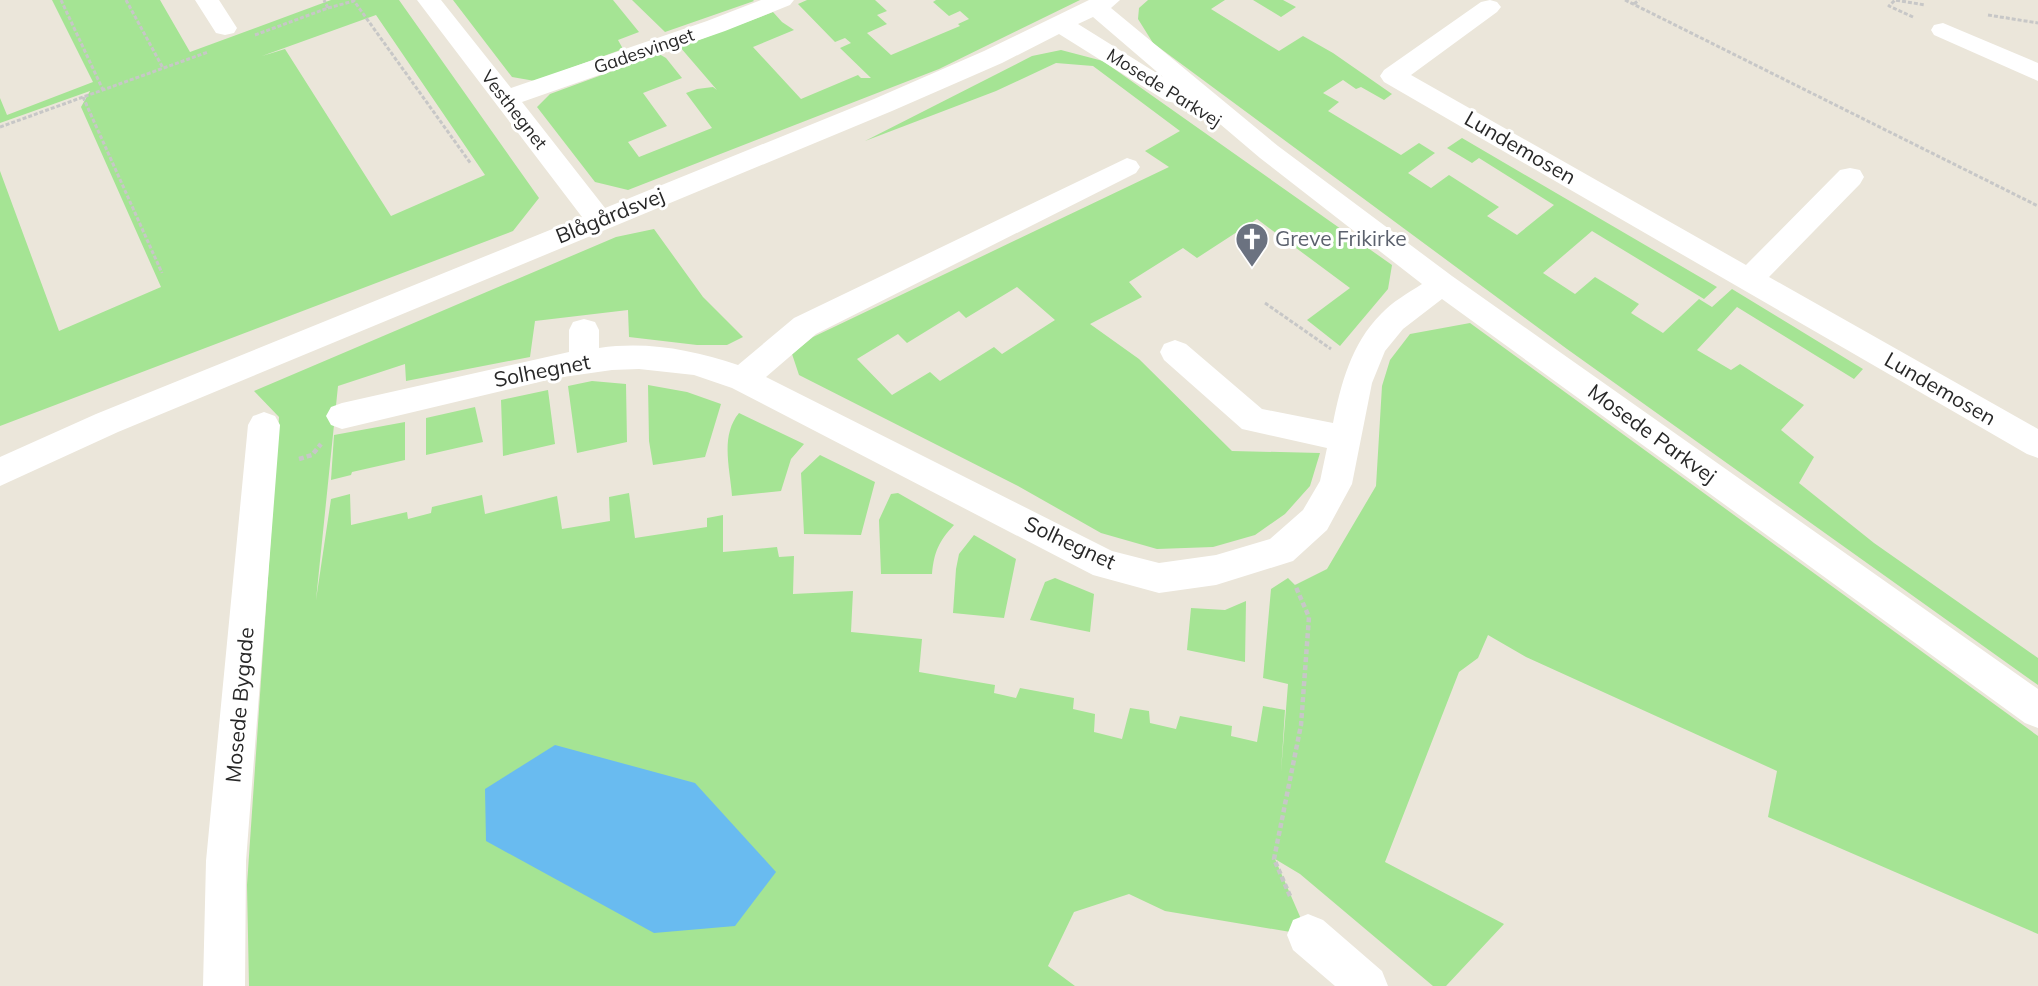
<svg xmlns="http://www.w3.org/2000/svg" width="2038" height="986" font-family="Mulish,sans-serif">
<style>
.green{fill:#a5e494;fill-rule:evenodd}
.water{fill:#69bbf0}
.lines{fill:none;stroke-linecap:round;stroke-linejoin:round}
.path-far1{stroke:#c7c7c7;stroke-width:3;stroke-dasharray:4 2;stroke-linecap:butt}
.path{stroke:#c7c7c7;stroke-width:4.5;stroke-dasharray:5 3;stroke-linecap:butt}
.minor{fill:#fff;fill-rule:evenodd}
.labels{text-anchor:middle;stroke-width:6;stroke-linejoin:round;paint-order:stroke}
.far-street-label{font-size:18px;fill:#282828;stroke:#fff}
.street-label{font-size:21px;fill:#282828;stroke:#fff}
.worship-label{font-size:21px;fill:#5b616d;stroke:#fff;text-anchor:start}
</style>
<rect width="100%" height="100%" fill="#ebe6da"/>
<path class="green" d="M52,0H160L190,52L331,0H399L539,198L513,231L0,426V171L59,331L161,287L81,107L90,91L0,123V98L7,115L93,82ZM376,15L485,175L391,216L285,49L262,56Z
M453,0H613L639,32L618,40L623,49L535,81L512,77Z
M632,0H753L754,1L665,32Z
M807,0H875L887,11L877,15L887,24L867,33L891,55L960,26L958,24L969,19L960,11L949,16L933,2L936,0H1080L939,69L628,190L595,182L537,107L550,94L659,54L666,58L682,78L643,93L667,126L628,142L639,157L712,128L686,93L697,89L713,87L717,90L680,47L773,12L782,22L794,30L753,47L801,99L858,75L861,78H871L840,48L851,43L845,38L835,42L798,4Z
M1148,0H1225L1211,9L1279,51L1303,36L1333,53L1392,94L1384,100L1361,87L1356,89L1343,80L1323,93L1339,102L1328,111L1401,155L1419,143L1435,153L1408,173L1431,188L1449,175L1499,207L1487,216L1517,235L1554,205L1479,158L1472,163L1447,148L1462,138L1717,287L1704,299L1592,231L1543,273L1575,294L1595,277L1639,304L1631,313L1663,333L1699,299L1712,307L1732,289L1863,369L1854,379L1737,307L1697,350L1731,370L1740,364L1804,405L1781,430L1814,457L1799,483L1874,543L2038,658V685L1567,349L1153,43L1138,19L1139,8Z
M1253,0H1283L1296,7L1281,17Z
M1061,50L1103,61L1392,265L1388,289L1340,346L1307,320L1350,288L1257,219L1197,258L1183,248L1129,282L1142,297L1090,324L1139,359L1232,451L1320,453L1310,486L1285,514L1255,535L1213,547L1157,549L1101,533L1018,486L799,375L792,354L813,337L1169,167L1145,151L1180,131L1093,66L1056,63L996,91L865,141L1032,56ZM1017,287L1055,320L1002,354L994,347L940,381L930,372L892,395L857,359L898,334L907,343L959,311L966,318Z
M654,229L703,297L743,337L727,345H697L629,337L628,310L535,321L530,357L406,381L405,364L338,386L316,600L331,499L350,494L351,525L407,512L408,519L431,513L432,507L482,495L485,514L557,496L562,529L610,521L609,497L629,493L635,538L707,527V518L723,515V552L777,547L779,557L794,556L793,594L853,591L851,632L922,639L919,672L995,685L994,693L1016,698L1020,688L1074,698L1073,709L1095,714L1094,732L1122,739L1130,708L1149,711L1150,723L1176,729L1180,716L1232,726L1231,736L1257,742L1263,706L1285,710L1281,772L1288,684L1263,678L1271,589L1288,578L1295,585L1327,569L1376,486L1382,386L1390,360L1410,334L1470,323L2038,736V934L1768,817L1777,771L1526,657L1488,635L1478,658L1459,672L1385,862L1504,924L1446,986H1433L1300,874L1275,859L1308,935L1165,911L1129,894L1074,912L1048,966L1075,986H249L247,885L279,417L254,391L616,237Z
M592,381L626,384L627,442L577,453L568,386Z
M648,385L687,392L721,404L705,457L653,465L649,441Z
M548,390L555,444L503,456L501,400Z
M475,407L483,442L426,455V418Z
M739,413L804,444L791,459L781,491L732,496C730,468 720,436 739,413Z
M405,422V460L352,472L351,475L331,480L334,435Z
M820,455L875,482L861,535L804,534L801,473Z
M898,493L954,525C939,541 934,552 932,574H881L879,520L891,494Z
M974,535L1016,559L1004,618L953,613L956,569L959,554Z
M1055,578L1094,594L1090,632L1030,620L1045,582Z
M1246,601L1245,662L1187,650L1191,608L1225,610Z"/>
<path class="water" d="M555,745L695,783L776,872L735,926L654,933L486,841L485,789Z"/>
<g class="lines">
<path class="path-far1" d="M61,0L103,90
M126,0L163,68
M1625,0L2038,206
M1634,4L1639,0
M328,8L354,1L471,164
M1988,15L2038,23
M1913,17L1889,6L1895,0L1925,5
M255,35L328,8L324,0
M83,97L162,273
M0,127L208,52
M1265,303L1331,349"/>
<path class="path" d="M299,459L312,455L321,444
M1290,896L1274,859L1301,725L1309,617L1295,585"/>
<path class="minor" d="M195,0H219L237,28L234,33L225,35L216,33Z
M417,0H441L511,88L707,21L761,0H794L790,5L725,31L522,102L605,208L874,99L984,51L1089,0H1120L1111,8L1278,146L1452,276L2038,689V728L2025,723L1442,299L1403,329L1385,351L1372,383L1352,484L1327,530L1293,561L1216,585L1159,593L1093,575L732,388L694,375L639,369L612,370L556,378L342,429L331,425L326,416L331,407L342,403L569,352V330L573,322L584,319L595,322L599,330V348C648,341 692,350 738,365L794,318L1127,158L1136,161L1140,167L1136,173L816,334L766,377L1112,551L1159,563L1216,555L1270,539L1303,510L1320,481L1327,448L1242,429L1164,360L1160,352L1164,344L1175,340L1186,344L1262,409L1333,423C1341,384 1351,344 1381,314C1392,302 1408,293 1422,284L1260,158L1187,96L1184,101L1175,103L1166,101L1059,34L1002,63L892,111L118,432L0,486V457L96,414L582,217ZM1093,17L1163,77L1078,24Z
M1490,0L1497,2L1501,7L1497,12L1411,75L1746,265L1840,170L1850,168L1860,170L1864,177L1860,184L1769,277L2038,429V458L2027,454L1384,82L1380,76L1384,70L1481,2Z
M1943,23L2038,63V81L1934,35L1931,30L1934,25Z
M264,412L275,416L280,425L246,861L245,986H203L206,861L248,425L253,416Z
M1308,914L1323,920L1382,971L1388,986H1335L1293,950L1287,935L1293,920Z"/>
</g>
<defs>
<g id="church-pin" transform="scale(1.725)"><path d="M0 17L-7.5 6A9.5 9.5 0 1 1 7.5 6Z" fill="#6b7280" stroke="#fff"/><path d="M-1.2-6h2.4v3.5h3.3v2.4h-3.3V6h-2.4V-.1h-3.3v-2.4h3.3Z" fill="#fff"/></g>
</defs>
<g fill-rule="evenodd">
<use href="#church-pin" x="1252" y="239"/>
</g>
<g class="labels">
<g class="far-street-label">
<text transform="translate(644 51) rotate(-19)" y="6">Gadesvinget</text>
<text transform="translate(1164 88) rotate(32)" y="6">Mosede Parkvej</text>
<text transform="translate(514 110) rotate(52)" y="6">Vesthegnet</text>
</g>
<g class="street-label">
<text transform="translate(1520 148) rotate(30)" y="7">Lundemosen</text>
<text transform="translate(610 216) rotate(-22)" y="7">Blågårdsvej</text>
<text transform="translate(542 371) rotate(-11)" y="7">Solhegnet</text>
<text transform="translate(1940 389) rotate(30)" y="7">Lundemosen</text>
<text transform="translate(1652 434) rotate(36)" y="7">Mosede Parkvej</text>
<text transform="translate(1070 543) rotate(25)" y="7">Solhegnet</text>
<text transform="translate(240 705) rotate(-85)" y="7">Mosede Bygade</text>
</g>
<g class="worship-label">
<text x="1275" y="246">Greve Frikirke</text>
</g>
</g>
</svg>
